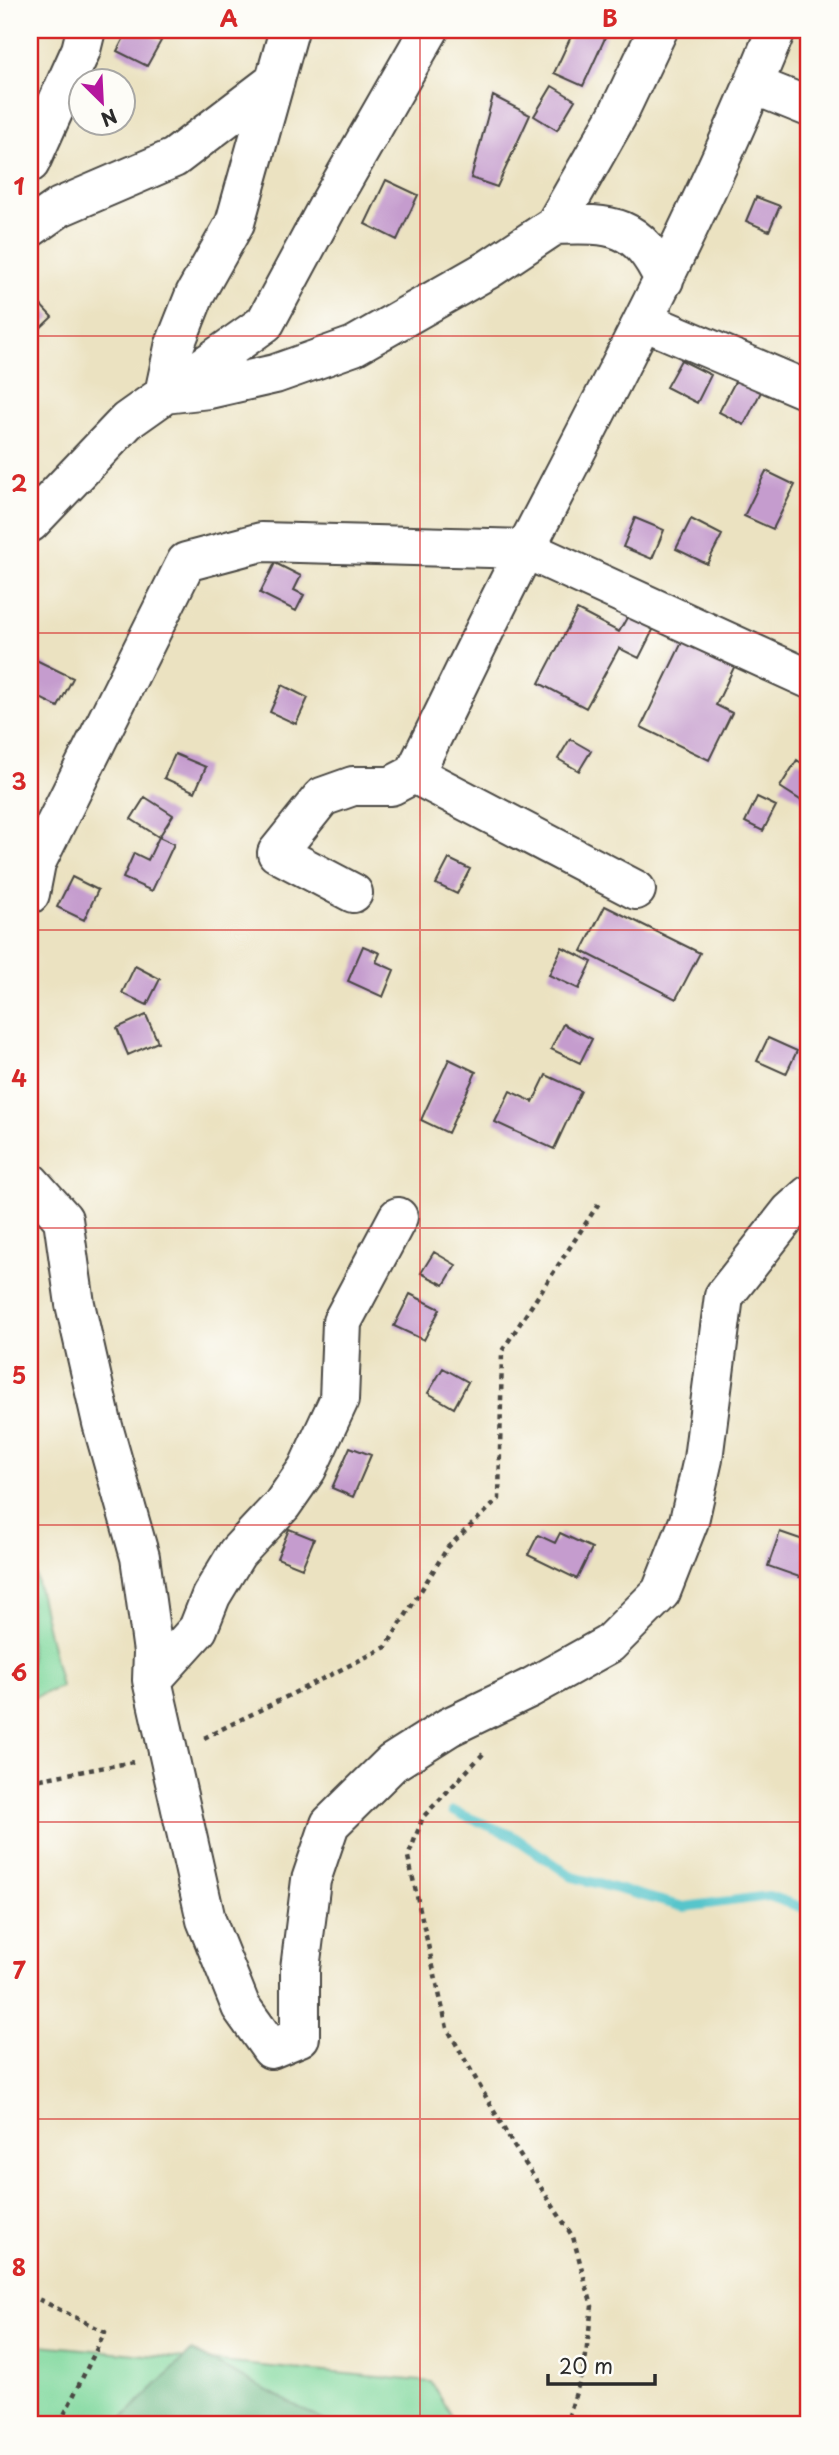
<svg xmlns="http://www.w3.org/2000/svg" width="839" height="2455" font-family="'Playpen Sans',sans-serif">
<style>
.green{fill:#7fd89d;stroke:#558264;stroke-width:2}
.forest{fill:#67b884;stroke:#497258;stroke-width:2}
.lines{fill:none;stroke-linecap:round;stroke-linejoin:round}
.stream{stroke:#57c5cb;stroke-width:10}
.building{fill:#c59cce}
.minor-casing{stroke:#484642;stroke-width:42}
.path{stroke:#484642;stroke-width:4.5;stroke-dasharray:5 5;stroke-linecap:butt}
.minor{stroke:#fff;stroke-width:38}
.grid{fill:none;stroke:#d62828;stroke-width:2;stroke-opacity:0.55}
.neatline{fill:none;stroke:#d62828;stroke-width:2.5}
.grid-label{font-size:23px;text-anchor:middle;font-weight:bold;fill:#d62828}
</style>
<rect width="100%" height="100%" fill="#fdfcf7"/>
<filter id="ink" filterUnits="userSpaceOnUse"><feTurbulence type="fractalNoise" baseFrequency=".0143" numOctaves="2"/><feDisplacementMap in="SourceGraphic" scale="14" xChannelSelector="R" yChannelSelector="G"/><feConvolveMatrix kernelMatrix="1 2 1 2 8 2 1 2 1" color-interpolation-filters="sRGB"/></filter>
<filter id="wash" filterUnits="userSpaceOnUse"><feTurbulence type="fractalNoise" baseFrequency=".00686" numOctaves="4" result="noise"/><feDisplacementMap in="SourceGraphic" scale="28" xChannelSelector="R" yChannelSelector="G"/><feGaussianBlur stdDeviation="1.57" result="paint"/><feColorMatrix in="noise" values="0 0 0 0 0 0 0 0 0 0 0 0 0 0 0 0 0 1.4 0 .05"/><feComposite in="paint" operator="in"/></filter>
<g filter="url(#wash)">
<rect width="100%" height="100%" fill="#ebe2c1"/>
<path class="green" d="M30,1552L61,1687L30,1699Z
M30,2344L431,2382L456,2425H30Z"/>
<path class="forest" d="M192,2351L332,2425H115Z"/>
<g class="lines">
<path class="stream" d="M453,1811L511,1835L573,1877L684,1907L769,1896L809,1910"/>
</g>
<g id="blocks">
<path class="building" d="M128,30H140L161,41L147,66L117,51Z
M574,30H594L606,36L583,86L554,73Z
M552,86L575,100L557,130L534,116Z
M493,96L530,115L497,187L471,178Z
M386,180L418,195L397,240L365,224Z
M756,197L780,206L769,231L746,221Z
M33,297L52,317L30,338V300Z
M681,360L711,375L697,403L666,387Z
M737,378L762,390L744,425L719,412Z
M766,471L795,485L773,529L744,516Z
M635,518L664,530L652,559L623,547Z
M691,519L722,535L707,564L676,549Z
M275,563L301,576L294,590L304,595L296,611L260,593Z
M577,610L619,632L630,612L655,626L639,658L619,648L586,708L539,683Z
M686,634L738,659L716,705L732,713L709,760L641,727Z
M30,657L73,678L58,707L30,693Z
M282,685L308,698L296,724L270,712Z
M570,739L591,751L579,771L558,759Z
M175,754L206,767L195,792L164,778Z
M797,760L809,768V790L802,801L780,787Z
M145,797L173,815L159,837L131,819Z
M757,797L776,806L763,831L745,822Z
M159,837L174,844L152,891L123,878L134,853L148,860Z
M449,859L470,869L457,894L436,884Z
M72,877L98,890L84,920L57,907Z
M605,906L700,953L676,999L582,951Z
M363,946L380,953L376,962L394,970L383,997L348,981Z
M562,947L592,962L579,989L549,975Z
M135,966L160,979L147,1005L122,993Z
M146,1015L158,1042L128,1055L117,1028Z
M563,1024L592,1039L580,1063L551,1049Z
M768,1038L797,1051L786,1074L757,1061Z
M449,1059L476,1072L448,1133L421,1120Z
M546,1075L581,1091L554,1149L495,1122L510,1091L533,1102Z
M434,1252L456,1265L444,1285L421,1273Z
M410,1294L440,1309L424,1340L394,1326Z
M443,1368L468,1382L454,1408L428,1393Z
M350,1447L371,1455L353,1497L332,1488Z
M289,1529L314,1539L302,1568L277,1558Z
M780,1532L809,1542V1568L805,1579L768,1566Z
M560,1533L592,1548L577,1579L528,1555L538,1535L555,1543Z"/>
</g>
</g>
<g filter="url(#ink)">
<use href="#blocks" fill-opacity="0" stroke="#484642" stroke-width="2"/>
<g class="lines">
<g class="minor-casing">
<path id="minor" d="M289,30L235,223L195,294L174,347L164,394L209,389L275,374L354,346L489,269L555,225L617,116L658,30
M754,85L809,107
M30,163L81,50L86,30
M555,225C613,223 638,224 664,280
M30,228L60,207L174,158L275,81
M644,321L809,391
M30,523L127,421L265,323L328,206L429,30
M414,774C452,698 488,621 527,546C615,376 705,207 776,30
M353,893L277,853L322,797L353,786H391L414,774L636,890
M30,894L36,863L186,562L261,542L525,549L809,679
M30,1182L63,1219L75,1304L102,1423L140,1557L153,1652L152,1680L206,1920L241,2007L271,2049L300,2037V1969L311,1880L330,1824L392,1763L449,1727L530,1688L609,1644L661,1592L689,1521L703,1459L724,1296L790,1212L809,1195
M152,1680L198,1629L211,1596L237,1553L282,1505L307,1469L339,1400L342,1322L398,1217"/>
</g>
<path class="path" d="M204,1738L386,1647L448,1547L499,1499L502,1351L601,1200
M483,1754L423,1817L408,1857L447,2028L512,2143L573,2237L592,2306L585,2363L566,2425
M30,1781L133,1762
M30,2295L105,2332L59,2425"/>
<use href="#minor" class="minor"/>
</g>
</g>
<path class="grid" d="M420,30V2425M30,336H809M30,633H809M30,930H809M30,1228H809M30,1525H809M30,1822H809M30,2119H809"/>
<rect width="839" height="2455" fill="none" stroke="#fdfcf7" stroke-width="77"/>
<g transform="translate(102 102) rotate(156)"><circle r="33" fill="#fdfcf7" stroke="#a9a8a5" stroke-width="2"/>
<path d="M0-5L12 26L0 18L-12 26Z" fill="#b5179e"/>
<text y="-10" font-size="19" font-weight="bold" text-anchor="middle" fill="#2b2b2b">N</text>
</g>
<path d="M548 2374v10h107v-10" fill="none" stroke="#2b2b2b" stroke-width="3.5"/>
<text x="559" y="2374" font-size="21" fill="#2b2b2b" stroke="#fdfcf7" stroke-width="5" paint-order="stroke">20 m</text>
<rect x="38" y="38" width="762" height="2378" class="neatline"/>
<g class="grid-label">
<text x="229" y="27">A</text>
<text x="610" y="27">B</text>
<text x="19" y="195">1</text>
<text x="19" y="492">2</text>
<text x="19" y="790">3</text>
<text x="19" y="1087">4</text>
<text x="19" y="1384">5</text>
<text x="19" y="1681">6</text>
<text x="19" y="1979">7</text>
<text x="19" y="2276">8</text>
</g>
</svg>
